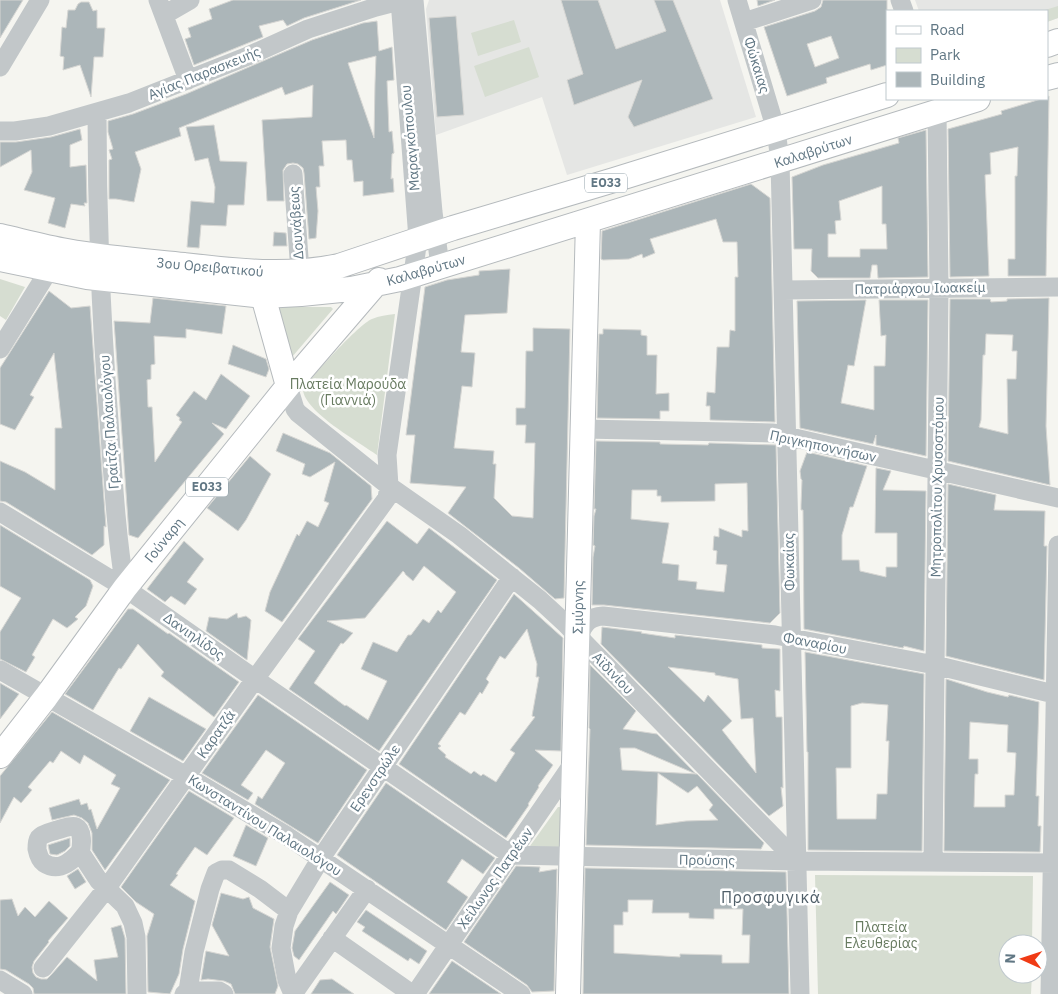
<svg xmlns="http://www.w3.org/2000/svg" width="1058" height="994" font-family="'IBM Plex Sans',sans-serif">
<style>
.built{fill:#e5e6e4}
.green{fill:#d6ddd1}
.building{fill:#acb6b9;stroke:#d6d6d3;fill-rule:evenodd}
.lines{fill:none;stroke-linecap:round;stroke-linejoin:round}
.major-casing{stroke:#b5babd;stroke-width:26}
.minor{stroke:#c2c7c9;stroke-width:19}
.major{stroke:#fff;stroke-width:24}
.labels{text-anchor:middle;stroke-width:5;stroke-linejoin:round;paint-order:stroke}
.shield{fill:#fff;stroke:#90a0a9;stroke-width:1}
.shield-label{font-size:12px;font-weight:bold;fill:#617784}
.street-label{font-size:14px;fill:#617784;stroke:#fff}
.park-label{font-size:14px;fill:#687b61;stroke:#fff}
.quarter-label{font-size:16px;letter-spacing:1px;fill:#505f69;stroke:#fff}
</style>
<rect width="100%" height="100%" fill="#f5f5f0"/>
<path class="built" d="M429,0H720L756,117L567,175L542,97L436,135L426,9Z
M915,0H1058V18L1047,22V11H919Z"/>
<path class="green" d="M1058,6V18L1047,22V11H1042Z
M514,20L521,42L478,56L471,33Z
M529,47L539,77L485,97L474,66Z
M0,279L25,287L6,320L0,316Z
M275,307H331L333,309L292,357Z
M395,314L377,455C359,442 305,412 303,390C310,378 360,323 372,319C379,316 387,315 395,314Z
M558,807H563V848L530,846Z
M815,875L1033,876L1032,944H1008V974H1032L1031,994H818Z"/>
<path class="building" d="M0,0H23L0,38Z
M233,0H361L304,18L287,26L283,20L259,26L263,37L194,65L185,39L191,37L188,28L212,19L209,9Z
M561,0H598L616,49L666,31L654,0H673L713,99L634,127L628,117L642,80L574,105L567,80L583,74Z
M757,0H775L758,6Z
M823,0H887V65L871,70L870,64L826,78L827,83L787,96L764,27L815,11L821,7ZM831,36L839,58L815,67L807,44Z
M81,2H89L93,11L97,10V28H105L103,57H94L91,97L80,65L63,70L64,57L60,56L62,27L66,28L68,10H75L78,4Z
M456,16L464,115L437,117L429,18Z
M377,21L379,51L392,47L394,80L387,81L389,132L392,131L394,153L392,154L391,179L393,178L394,192L363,196V181L354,182L352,160H347L346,140L322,141L324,166H319L320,187H316L318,211L316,238L309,239L304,173L303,168L298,164L293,163L287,164L283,170L284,201H267L262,120L312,117L313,85L285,95L282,87L179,128L181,136L135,152L141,169L134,202L116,199H109V160L112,159L109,150L113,149L108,132V121L133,114L186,94L312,40L363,23ZM376,56L375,83L374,138L348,63Z
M1049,96L1046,276H1008V259H1015V176H1017L1018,147L990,153L991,174L985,175L989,276L950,277L948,129L1002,114L1001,111L1041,99H1047V97Z
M214,125L220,161L247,162L244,205H228L226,226L201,225L199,248L187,247L191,201L214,203L215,187L208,158L195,161L186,127Z
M80,129L82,140L70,145V167L86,165L87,203H84L85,206L71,204L65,228L48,223L55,198L24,190L32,172L31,150L0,167V142H16L51,137Z
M926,130L928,277L878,278L877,265H872L870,278H818L811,271L812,249H794L792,177L823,165L899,143L898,138ZM882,186V224H886L887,249H860V257H828V234H836L835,221L841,220L839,201Z
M751,184L770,198L775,422L710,420V406H706L707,392L715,393L717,347H729L730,330L735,331V277H738L737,242H723L716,219L650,239L655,253L643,258L642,254L629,259L603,260L601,259L602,231Z
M274,232L286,233L287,246H273Z
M510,269L507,313L465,315L461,352L475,353L472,387L462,386L454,448L494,451L493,464H496L494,498L512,516L533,518L535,443H525L526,425H516V408H525L526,351H533V328L570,329L564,598L555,599L519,568L448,513L466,487L410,483L415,435H406L425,287L447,280L479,275V271Z
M49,291L71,308L90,306L106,527L104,526V545L92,555L6,502L0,501V461L25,472L55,490V428H62L54,353L30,395L34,397L15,430L0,424V368Z
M153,298L226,306L222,334L186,329V338L154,336L155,364L151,365V379L147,380L148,407H152L155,462L182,422L179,420L180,418L176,415L194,391L206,400L221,374L250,396L226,429L212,423L224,434L138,538L129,535L114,321L150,323Z
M1049,298L1046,426L1050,485L948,461L950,299H990L991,302L1007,301V299ZM986,334L1013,335L1012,351H1017L1016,379H1007L1008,434L979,427L981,420L983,355H985Z
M866,300L854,366L848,365L841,403L874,410V366H885L886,335L881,336L879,300H928L926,456L876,445V435L873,444L800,428L797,301Z
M603,329L641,330V335L647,336V355H657L656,394L669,393V411H660V419L597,418L599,334H603Z
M233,345L266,359L269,369L266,377L228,364Z
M283,433L330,453L371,486L372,499L282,622L265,611L270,592L297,534L299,536L307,521L318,527L329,503L324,501L335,462L310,477L302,474L305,464L276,451Z
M596,441L660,442V444L708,445L709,443L776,445L780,613L770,623L604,605H592L593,557L595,546L593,545L594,516L596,509H594ZM747,483L748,531L742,530V537L719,528V537L714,536L713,550L717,551L716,564L727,565L724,592L696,589L697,582L678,580L679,565L662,563L669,523L631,519L632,490H657V496H661V502L715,501V484Z
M807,452L867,466L853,507H850L842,535V560H859L860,571L886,577V567H897V533H875L876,468L891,471L883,490L926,491L924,651L904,646L903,648L804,629L803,510H801V505L802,480L801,479L800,471Z
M250,456L271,474L246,520L238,531L207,508Z
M948,484L996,495L994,510L1045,511L1044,546H1047L1044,680L946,656Z
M387,521L417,544L429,528L497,580L379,751L289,689L315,651L298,639ZM424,566L456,592L441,613L438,610L429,623L423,619L411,635H408L397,652L373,642L361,669L387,681L368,720L346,705L345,706L314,683L341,643L343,644L353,633L327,621L365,618L403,571L405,573V574L413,581Z
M0,525L90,580L93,586L86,606L75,617L78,619L67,628L53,619L32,655L35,657L26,672L0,659V632L21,598L0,586Z
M184,541L204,559L187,582L197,589L185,605L171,596L165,602L147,589Z
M514,594L563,638L561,751L535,750L553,765L538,786L539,787L528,804L529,805L506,838L399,764ZM527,629L537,664L536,677H539L532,716L535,717L510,750L515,753L496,782L483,774L481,776L474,771L471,774L445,757L446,755L438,748L441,746L438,744L460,712L465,715L480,692L482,694L489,682L486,679L500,656L505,659Z
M128,609H133L168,634L169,633L239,682L214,717L161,676L164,672L138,644L121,669L119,668L93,710L65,694Z
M237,613L238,618L246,616L251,620L247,660L206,631L209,617L227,619Z
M602,627L642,632L641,633L675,638V635L762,645V648L780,649V691L775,690L776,717H782L783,788L781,787L783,806L769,816L601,644ZM668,667L715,673V675L738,679L741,719L753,718L756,773L722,730L732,721L708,695L704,702Z
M805,652L924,674L922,851L808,850V752H807ZM862,703L888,705L886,741H889L887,794H877L876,819H837L836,768H851V706Z
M590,665L636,711L623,729L657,734L696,774L635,748H620L622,770L697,774L764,843L761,849L586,845L590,729L589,728ZM658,773L688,793L697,786L713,805L709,810L718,820L686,821L656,825Z
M946,679L987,692L1008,697L1009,695L1039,702L1036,796H1039L1038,826H1041L1040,852L944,851ZM970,722L1008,725L1007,752L1016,753L1014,795H1005V807H974L975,774H978V759H969Z
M0,683L19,694L0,719Z
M258,695L367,770L318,843L255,804L258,796L262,799L285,763L266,750L241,785L253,793L248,800L202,773Z
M149,697L206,729L183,761L130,731Z
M52,712L170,780L105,870L92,850V833L88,823L82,818L74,815L52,820L49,808L79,799L81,805L87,803L89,810L91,809L97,829L120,788L111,784L116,775L84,755L80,764L61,751L53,763L50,761L28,787L32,790L21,803L14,797L0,823V776Z
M386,783L495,858L483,874L462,859L447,882L468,897L446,930L337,855Z
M189,791L234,818L207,855L195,847L176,874L178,875L170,885L195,901L183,949L179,974L170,994L148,992L147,936L154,914L136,902L121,887Z
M246,825L268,838L256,866L233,856Z
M70,838V846L65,851L57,855L50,854L48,845Z
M516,866L540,867L539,872L557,869L554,991L532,992L527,985L464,942Z
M585,868L786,872L789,994H583ZM628,900H653L652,913H689V918L714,919V909H743L742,935H750L749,963H722V955L680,954V957L614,953V925H623V912H628Z
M78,869L86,882L75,889L67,876Z
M330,882L349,895L336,914L333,911L299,960L294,956L292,948L295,931Z
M221,893L243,899L249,897L253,908L274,919L270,947L278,986L275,994H235L231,984L224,981L208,979L201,980L206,951L229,956L212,925Z
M12,899L18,916L25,907L35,917L49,901L68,918L48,941L49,942L34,961L32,967L33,973L36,977L41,979H47L51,975L67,957L97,981L94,960L118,957L111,928L121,925L125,938L126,994H34L33,988L29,984L6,970L0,969V900Z
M366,910L427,951L419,964L410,958L408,961L362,931L365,927L357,922Z
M452,961L501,994H429Z
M332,979L354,994H311L320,980Z"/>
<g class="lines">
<g class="major-casing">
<path id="major" d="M1047,45L1058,41
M1047,78L1058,75
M0,236C22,241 44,247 67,251C106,258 145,261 184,265C236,271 287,277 339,266L453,228L614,180L887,95
M0,259L87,277L263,296L301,294L351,289L400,279L978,99
M263,296L288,386
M0,756L46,697L125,588L288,386L379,280
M568,994L588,221"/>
</g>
<path class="minor" d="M158,0L188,80
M414,0L433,212L440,266
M737,0L776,130L780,161L800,994
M900,0L904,11
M164,15L190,0
M744,22L812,0
M0,67L40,0
M97,113C97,216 101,319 109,421C113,477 116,533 125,588
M0,131H15L49,126L129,103L248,56L308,29L376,7L403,0
M293,174L300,272
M783,290L1058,287
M0,349L49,270
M288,386L295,409L298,413L389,486L459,535L540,600L566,624L797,861
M583,429L773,433L1058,498
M0,512L125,588L255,679L511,855L797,861L1058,863
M578,636C585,624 588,617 603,616L775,635L935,665L1058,695
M0,670L186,776L287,836L521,994
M80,852C70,863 58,872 44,863C40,860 38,854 37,849C37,846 37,841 39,838C43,833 51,832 57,830C62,829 71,825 76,827C83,830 82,846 80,852L99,881L125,906L133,923L136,937L137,994
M933,862L939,288L937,111
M332,938L412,994
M43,968L106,889L255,679L387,498L389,486L387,455L418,239L400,0
M0,980L23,994
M188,991L194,952L210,889L216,873L222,870H229L260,889L289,911
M184,994L188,991H219L224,994
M293,994L287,980L281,948L284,926L289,911L321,858L512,577
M293,994L367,889
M415,994L574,762
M1050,994L1058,545"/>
<use href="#major" class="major"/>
</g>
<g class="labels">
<g class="shield">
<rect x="585" y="173.5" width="42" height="19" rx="4"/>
<rect x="186" y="477.5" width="42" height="19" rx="4"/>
</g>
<g class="shield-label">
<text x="606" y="187">ΕΟ33</text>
<text x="207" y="491">ΕΟ33</text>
</g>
<g class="street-label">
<text transform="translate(757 65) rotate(73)" y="5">Φώκαιας</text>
<text transform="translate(204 73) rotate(-22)" y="5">Αγίας Παρασκευής</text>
<text transform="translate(410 138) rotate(-95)" y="5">Μαραγκόπουλου</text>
<text transform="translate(813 151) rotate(-18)" y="5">Καλαβρύτων</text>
<text transform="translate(296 223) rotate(-94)" y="5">Δουνάβεως</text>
<text transform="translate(210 267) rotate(5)" y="5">3ου Ορειβατικού</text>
<text transform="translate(426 270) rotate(-16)" y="5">Καλαβρύτων</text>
<text transform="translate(920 288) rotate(-1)" y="5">Πατριάρχου Ιωακείμ</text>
<text transform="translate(109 422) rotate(-94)" y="5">Γραίτζα Παλαιολόγου</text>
<text transform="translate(823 446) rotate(12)" y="5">Πριγκηποννήσων</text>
<text transform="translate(937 487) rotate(-89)" y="5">Μητροπολίτου Χρυσοστόμου</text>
<text transform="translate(164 540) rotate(-51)" y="5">Γούναρη</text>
<text transform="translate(789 562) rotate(-91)" y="5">Φωκαίας</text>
<text transform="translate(578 607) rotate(-89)" y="5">Σμύρνης</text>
<text transform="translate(194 636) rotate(35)" y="5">Δανιηλίδος</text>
<text transform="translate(815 643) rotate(11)" y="5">Φαναρίου</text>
<text transform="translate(613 673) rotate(46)" y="5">Αϊδινίου</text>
<text transform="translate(216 734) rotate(-55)" y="5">Καρατζά</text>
<text transform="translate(375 778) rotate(-56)" y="5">Ερενστρώλε</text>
<text transform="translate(265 825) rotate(32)" y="5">Κωνσταντίνου Παλαιολόγου</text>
<text transform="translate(707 860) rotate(1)" y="5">Προύσης</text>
<text transform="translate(495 878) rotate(-55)" y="5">Χείλωνος Πατρέων</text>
</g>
<g class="park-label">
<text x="348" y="389">Πλατεία Μαρούδα<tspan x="348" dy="16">(Γιαννιά)</tspan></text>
<text x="881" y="932">Πλατεία<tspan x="881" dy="16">Ελευθερίας</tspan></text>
</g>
<g class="quarter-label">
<text x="771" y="903">Προσφυγικά</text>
</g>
</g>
<rect x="886" y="10" width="162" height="90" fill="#ffffff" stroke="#c0c9ce"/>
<rect x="896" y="26" width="25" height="8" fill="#ffffff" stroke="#c0c9ce"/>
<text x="930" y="35" font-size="15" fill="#617784">Road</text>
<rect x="896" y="48" width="25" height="15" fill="#d6ddd1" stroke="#c0c9ce"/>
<text x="930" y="60" font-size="15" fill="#617784">Park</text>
<rect x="896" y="72" width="25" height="15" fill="#acb6b9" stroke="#c0c9ce"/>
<text x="930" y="85" font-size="15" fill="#617784">Building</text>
<g transform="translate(1023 959) rotate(273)"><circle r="24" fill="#ffffff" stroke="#c0c9ce"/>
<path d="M0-4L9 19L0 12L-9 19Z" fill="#f03b15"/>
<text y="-8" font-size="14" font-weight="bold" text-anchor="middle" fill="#617784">N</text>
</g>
</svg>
